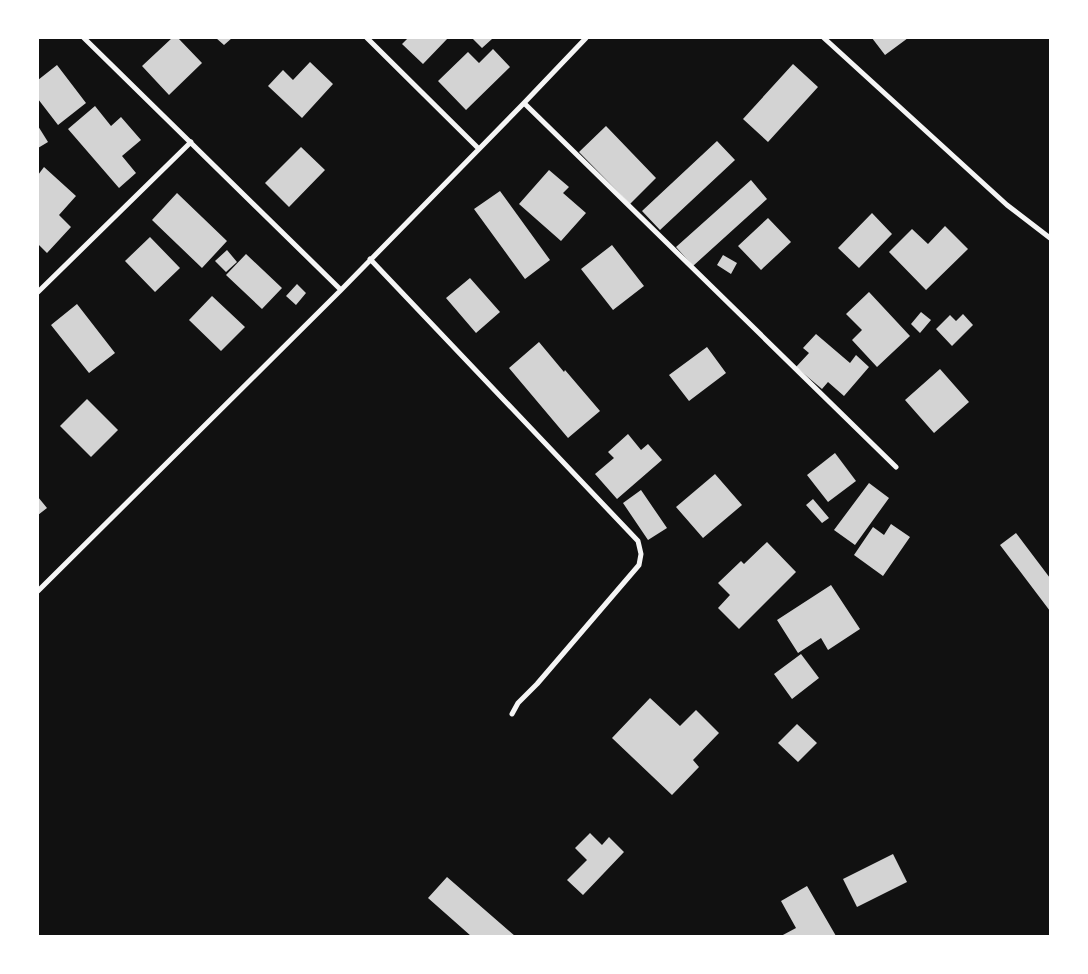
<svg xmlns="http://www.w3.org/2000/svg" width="1088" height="974" font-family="Cabin,sans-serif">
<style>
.building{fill:#d3d3d3}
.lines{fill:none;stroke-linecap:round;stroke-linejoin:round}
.minor{stroke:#f5f5f5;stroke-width:5}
</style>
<rect width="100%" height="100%" fill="#111"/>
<path class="building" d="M172,38H178L202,63L169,95L142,66Z
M216,38H232L224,45Z
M408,38H448L423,64L402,44Z
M472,38H491L492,39L482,48Z
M872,38H908L885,55Z
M493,49L510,67L466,110L438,81L468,52L479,63Z
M310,62L333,84L302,118L268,86L283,70L293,80Z
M793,64L818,87L768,142L743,119Z
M57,65L86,103L58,125L38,99V80Z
M95,106L111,126L121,117L141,140L122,156L136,173L119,188L68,129Z
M38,126L48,142L38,148Z
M606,126L656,178L630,204L579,152Z
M717,141L735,160L660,230L642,211Z
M301,147L325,170L289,207L265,183Z
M44,167L76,196L59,215L71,227L47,253L38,244V175Z
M549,170L569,187L563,193L586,213L561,241L519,204Z
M751,180L767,199L693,266L676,247Z
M500,191L550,260L525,279L474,209Z
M177,193L227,241L202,268L152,220Z
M872,213L892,234L859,268L838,248Z
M768,218L791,242L761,270L738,246Z
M945,226L968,249L926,290L889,252L912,229L928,244Z
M150,237L180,268L155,292L125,261Z
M612,245L644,286L613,310L581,269Z
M227,250L237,262L226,272L215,261Z
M246,254L282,288L262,309L226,275Z
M723,255L737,263L731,274L717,265Z
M470,278L500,312L476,333L446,298Z
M297,284L306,293L296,305L286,296Z
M869,292L910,336L877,367L852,340L862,330L846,314Z
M212,296L245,327L221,351L189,320Z
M77,304L115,353L89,373L51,325Z
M921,312L931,320L920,333L911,324Z
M963,314L973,325L952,346L936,329L950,315L956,321Z
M816,334L850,363L856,355L869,367L844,396L828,382L822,389L796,367L809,353L803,348Z
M539,342L564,372L565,370L600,411L568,438L509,368Z
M707,347L726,373L689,401L669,375Z
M940,369L969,402L934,433L905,400Z
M87,399L118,430L91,457L60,426Z
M628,434L641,450L648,444L662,460L617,499L595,474L614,458L608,452Z
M835,453L856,481L828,502L807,475Z
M715,474L742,505L703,538L676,507Z
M869,483L889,498L855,545L834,530Z
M641,490L667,528L648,540L623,503Z
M38,497L47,508L38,515Z
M813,499L829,518L822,523L806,505Z
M891,524L910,537L883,576L854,555L873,527L884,535Z
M1016,533L1050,578V611L1000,545Z
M767,542L796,572L739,629L718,608L730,595L718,583L741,561L744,564Z
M831,585L860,629L828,650L821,638L798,653L777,620Z
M801,654L819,678L792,699L774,674Z
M650,698L680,726L696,710L719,733L693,760L699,767L672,795L612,738Z
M797,724L817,743L798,762L778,743Z
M590,833L602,845L609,837L624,852L583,895L567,880L587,860L575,848Z
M893,854L907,882L857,907L843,879Z
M447,877L515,936H471L428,898Z
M807,886L836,936H781L796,928L781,901Z"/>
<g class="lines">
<path class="minor" d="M84,38L341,290
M367,38L479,149
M824,38L1007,205L1050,238
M524,103L896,467
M370,259L638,541L641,554L639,565L537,684L518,703L512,714
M38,292L191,142
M38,591L341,290L524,103L586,38"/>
</g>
<rect width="1088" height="974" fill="none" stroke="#ffffff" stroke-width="78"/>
</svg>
